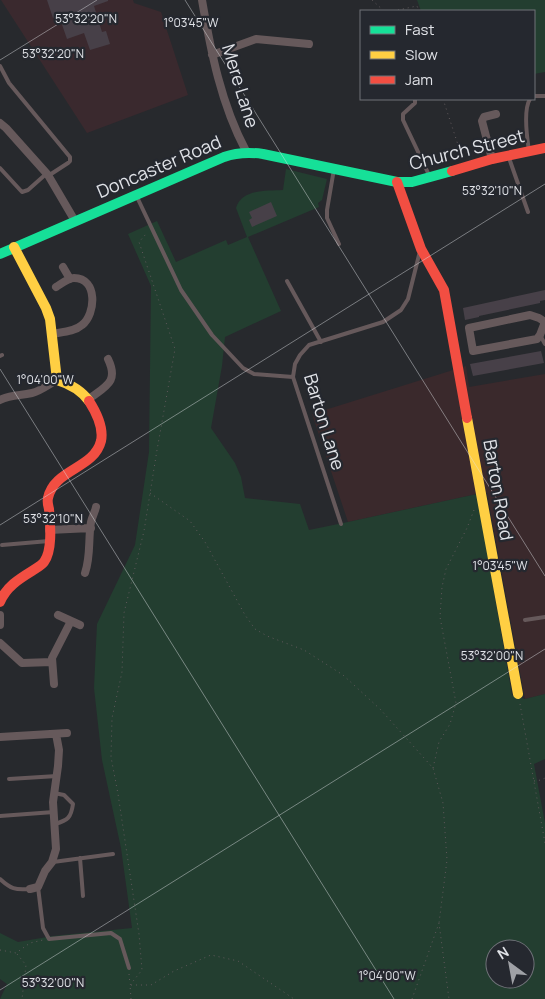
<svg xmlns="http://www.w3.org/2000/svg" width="545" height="999" font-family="Manrope,sans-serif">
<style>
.industrial{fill:#3a292c}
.education{fill:#3a292e}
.green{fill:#233e30;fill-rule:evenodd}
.building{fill:#474048}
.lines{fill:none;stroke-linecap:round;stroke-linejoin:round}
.path{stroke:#61595c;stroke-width:1;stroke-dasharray:1 4;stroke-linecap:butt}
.lane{stroke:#66595b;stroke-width:4}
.street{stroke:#66595b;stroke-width:8}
.fast{stroke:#16e098;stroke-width:10}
.slow{stroke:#ffcf43;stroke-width:10}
.jam{stroke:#f24e42;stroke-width:10}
.ticks{fill:none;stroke:#e0e2e7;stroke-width:1;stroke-opacity:0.45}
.labels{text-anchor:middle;stroke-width:4.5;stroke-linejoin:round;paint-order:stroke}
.street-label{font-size:18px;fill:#e0e2e7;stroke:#25282f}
.ticks-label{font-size:12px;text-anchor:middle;fill:#e0e2e7;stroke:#25282f;stroke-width:4.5;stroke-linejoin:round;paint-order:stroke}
</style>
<rect width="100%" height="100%" fill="#27292d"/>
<path class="industrial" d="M466,366L469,387L545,374V694L525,699L487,493L477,494L348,522L312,414Z"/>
<path class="education" d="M1,0H133L134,3L161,12L188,95L87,133Z"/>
<path class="green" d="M417,0H545V72L534,74V11H421Z
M286,169L327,179L322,200L318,203L319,207L248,237L281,311L225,337L222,366L211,428L235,463L241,477L245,498L300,504L309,530L348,522L477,494L512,695L525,699L545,694V759L534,764L545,823V999H0L7,984L0,979V933L18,942L53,936L132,928L121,848L102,760L94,688L97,624L135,545L149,452L151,286L128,234L157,221L176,262L226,240L228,245L247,237L236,208C242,189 266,191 283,190ZM495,949H525V979H495Z"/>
<path class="building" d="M47,0H108V1L94,6L102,32L106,31L110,44L90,50L84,33L67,39L59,16L53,18Z
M271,202L277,216L252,227L249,220L252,218L249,212Z
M545,290V300L540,301V303L479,316V317L465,320L463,308Z
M541,351L544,363L473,376L470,364Z"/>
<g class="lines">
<path class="path" d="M372,0L384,11
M393,11L417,6L419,11
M443,99L462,157
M150,493L190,521L205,542L245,615L255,629L267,636L304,650L343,675L380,709L433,768L443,803L447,860L439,923
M520,704L545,843
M433,768L439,742L450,724L456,703L440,617L442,587L446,569L467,528L474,510
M534,781L541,780L545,778
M0,950L16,953L30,943L43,940
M17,954L26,965L22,999
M129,974L130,984
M130,985L142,970L139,934L118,794L111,757L112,718L122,672L124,613L144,531L157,450L175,349L139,242L146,234
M131,999L130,985H151L174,971L211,955L238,961L294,999
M412,999L439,923L449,999"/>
<path class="lane" d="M0,66L9,83L70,157V161L68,163L48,176
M534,96H545
M415,99V103L403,114V120L429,175
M529,151C527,138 523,110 530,99
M509,158L528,212
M0,168L22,192L28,190L46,174
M334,169L327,210V218L339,244
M137,197L181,290L212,335L243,368L254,374L293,377
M287,281L321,342
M540,335L545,344
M0,356L2,355
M341,524L293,377L295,364L300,355L309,345L383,322L401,310L408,299L420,251
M2,545L49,541
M525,620L545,617
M9,779L57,776
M54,793L64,795L73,804C71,818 68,820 55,824
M0,816L54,812
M80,858L83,896
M53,862L113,854
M0,879C11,889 15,890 29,889
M38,887L43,928L49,939L111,933L120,939L129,968"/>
<path class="street" d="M202,0C211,52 221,104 246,151
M212,55L256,39L309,44
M0,123L6,128L48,175L75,221
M492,159L482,121L484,117L496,114
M63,267L70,279
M530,315L539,318L545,322L540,335L537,339L473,351L469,328Z
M52,334C62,332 74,332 82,325C96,314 98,278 74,278C68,278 61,284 56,287
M89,399C106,386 119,382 108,359
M0,400C12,394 20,396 32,393C41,391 49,384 57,380
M49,530L91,528
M85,573C91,556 88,539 91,522C92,517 95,512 96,507
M0,615V625
M58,615L80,625
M0,643L22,663L52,662
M54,684L52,658L71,621
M0,737L67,733
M30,889L38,887L45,871L52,862L56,849L53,802L58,766L59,750L56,734"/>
<path class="fast" d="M0,254L224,157C238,152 249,152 263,154L397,182H412L452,171"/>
<path class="slow" d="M14,247L46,308L50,319L57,380C70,384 81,390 89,401
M467,418L518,694"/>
<path class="jam" d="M452,171L492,159L545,148
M397,182L421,249L444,290L467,418
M0,602C6,587 19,579 32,571C36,568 41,566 44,562C53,550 50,523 49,509C48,505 47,502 48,498C54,469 94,469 101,441C104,427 96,412 89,401"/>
</g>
<path class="ticks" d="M185,0L545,576M0,60L97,0M0,369L394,999M0,525L545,184M0,990L545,649"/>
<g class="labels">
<g class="street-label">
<text transform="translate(240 86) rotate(73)" y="6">Mere Lane</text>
<text transform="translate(467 150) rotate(-14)" y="6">Church Street</text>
<text transform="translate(159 167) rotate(-23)" y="6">Doncaster Road</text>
<text transform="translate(324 422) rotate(73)" y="6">Barton Lane</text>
<text transform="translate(498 490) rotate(80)" y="6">Barton Road</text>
</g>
</g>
<g class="ticks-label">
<text x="86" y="23">53°32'20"N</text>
<text x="191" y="27">1°03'45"W</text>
<text x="53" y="58">53°32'20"N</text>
<text x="492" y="195">53°32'10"N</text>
<text x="45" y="384">1°04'00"W</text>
<text x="53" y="523">53°32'10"N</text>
<text x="500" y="570">1°03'45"W</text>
<text x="492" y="660">53°32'00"N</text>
<text x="387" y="980">1°04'00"W</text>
<text x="53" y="987">53°32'00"N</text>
</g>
<rect x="360" y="10" width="175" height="90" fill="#25282f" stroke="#707279"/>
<rect x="370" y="26" width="25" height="8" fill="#16e098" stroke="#707279"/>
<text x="405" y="35" font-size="15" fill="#e0e2e7">Fast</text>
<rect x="370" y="51" width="25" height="8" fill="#ffcf43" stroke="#707279"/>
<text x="405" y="60" font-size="15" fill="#e0e2e7">Slow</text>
<rect x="370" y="76" width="25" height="8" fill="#f24e42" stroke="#707279"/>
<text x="405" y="85" font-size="15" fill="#e0e2e7">Jam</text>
<g transform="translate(510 964) rotate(328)"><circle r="24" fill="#25282f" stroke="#707279"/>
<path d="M0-4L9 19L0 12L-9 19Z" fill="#9fa1a6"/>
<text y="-8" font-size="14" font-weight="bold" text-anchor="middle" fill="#e0e2e7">N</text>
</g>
</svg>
